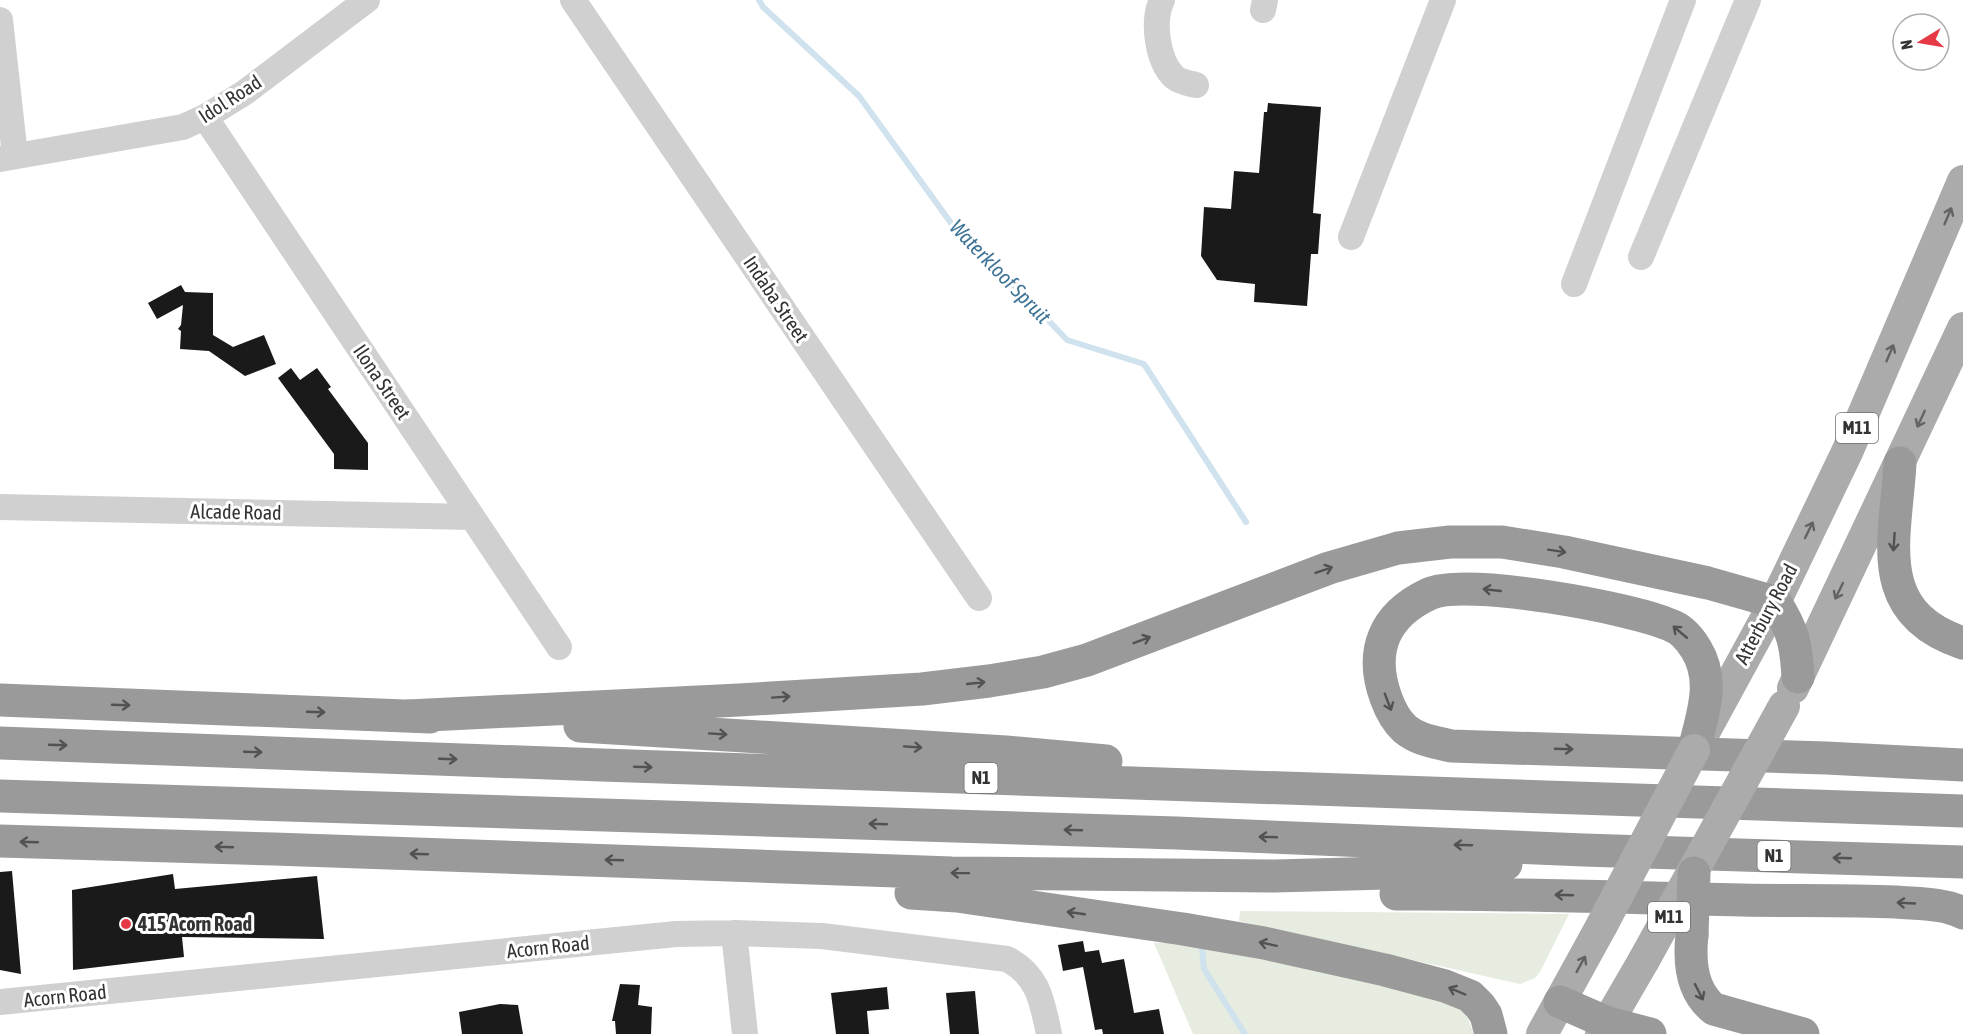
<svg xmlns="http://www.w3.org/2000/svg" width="1963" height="1034" font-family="'Asap Condensed',sans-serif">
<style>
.green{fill:#e6ecdf}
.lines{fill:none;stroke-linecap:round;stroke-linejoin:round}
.stream{stroke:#cfe2ee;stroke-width:6}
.building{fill:#1a1a1a}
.minor{stroke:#d0d0d0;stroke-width:26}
.major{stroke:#ababab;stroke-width:32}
.highway{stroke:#9a9a9a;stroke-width:33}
.major-bridge{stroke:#ababab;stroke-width:32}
.highway-bridge{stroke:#9a9a9a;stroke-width:33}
.oneway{stroke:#636363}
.oneway2{stroke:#525252}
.poi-dot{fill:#e63946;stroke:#fff;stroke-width:2}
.labels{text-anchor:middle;stroke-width:6;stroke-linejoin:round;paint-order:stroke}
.shield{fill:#fff;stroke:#707070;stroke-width:1.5}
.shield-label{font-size:18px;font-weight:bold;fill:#333}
.street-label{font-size:20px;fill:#333;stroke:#fff}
.poi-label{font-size:20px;font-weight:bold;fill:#333;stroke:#fff;text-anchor:start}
.water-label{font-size:21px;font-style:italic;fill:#3f7597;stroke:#fff}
</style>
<rect width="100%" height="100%" fill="#fff"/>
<path class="green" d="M1240,911L1569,914L1540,972L1535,978L1520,984L1239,921Z
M1154,943H1207L1446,999L1466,1014L1474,1034H1193Z"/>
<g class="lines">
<path class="stream" d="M759,0L763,7L859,96L964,241L1033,304L1067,340L1144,364L1246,522
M1202,949L1204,969L1245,1034"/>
</g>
<path class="building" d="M1268,103L1321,107L1313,213L1321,214L1318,254H1311L1307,306L1254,302L1255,284L1217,280L1201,256L1204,207L1231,209L1234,171L1259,173L1264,112H1267Z
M181,285L185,292L213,293V335L233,347L264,335L276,364L245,376L209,351L180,349L181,331L178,329L181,325L183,305L157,319L148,303Z
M291,368L300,380L317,368L331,387L328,389L368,443V470L334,469V454L278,378Z
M12,871L21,974L0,970V872Z
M173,874L175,889L317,876L324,939L182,937L184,957L73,970L72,890Z
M1083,941L1085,952L1099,950L1102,963L1124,959L1134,1013L1159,1009L1164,1034H1103L1102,1029L1095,1030L1083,967L1063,971L1058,945Z
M620,984L640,985L638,1005L652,1007L651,1034H616L615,1021H612Z
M887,987L889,1009L867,1011L869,1034H836L831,993Z
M975,991L979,1034H950L946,993Z
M500,1004L518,1005L523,1034H462L459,1012Z"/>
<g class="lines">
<path class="minor" d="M573,0L979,598
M1162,0C1152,21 1157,60 1174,77C1180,82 1188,83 1196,85
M1263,10L1265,0
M0,20L15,156
M205,117L559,647
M0,159L183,127L205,117L244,93L367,0
M1351,237L1443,0
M1641,257L1748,0
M1574,284L1683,0
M0,507L472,517
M734,933L745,1034
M0,1002L676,934L734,933L822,936L1007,959C1039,976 1042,1001 1049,1034"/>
<path class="major" d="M1793,688L1963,328
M1702,736L1775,602L1848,450L1963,181
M1542,1034L1602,925
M1601,1034L1644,960"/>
<path class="highway" d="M1900,463C1896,538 1870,612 1963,643
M0,700L430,717
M408,716L739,700L922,689L989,681L1043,672L1087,660L1329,568L1398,548L1450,542H1502L1564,552L1708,583L1775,602C1793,630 1796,643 1798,677
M580,726L1006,752L1106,761
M0,743L602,765L1963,811
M1694,750C1702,716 1716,681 1696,649C1690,639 1682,629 1670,625C1632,608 1465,577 1429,594C1384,615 1369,651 1386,698C1390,709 1396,721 1405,729C1418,740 1435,742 1451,746L1826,758L1963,765
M0,796L1176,833L1584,850L1963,862
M0,841L274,849L952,873L1275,876L1424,872L1506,864
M911,893L957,896L1183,929L1264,943L1385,970L1445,986L1470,996L1480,1006L1486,1015L1491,1034
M1396,894C1511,893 1626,898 1742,900C1793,901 1845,900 1896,902C1917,904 1944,903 1963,913
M1692,935C1689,962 1691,991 1714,1009L1803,1034
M1560,1002L1608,1023L1650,1034"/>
<path class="major-bridge" d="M1602,925L1694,750
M1644,960L1784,706"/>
<path class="highway-bridge" d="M1692,935L1694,873"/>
</g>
<defs><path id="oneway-shaft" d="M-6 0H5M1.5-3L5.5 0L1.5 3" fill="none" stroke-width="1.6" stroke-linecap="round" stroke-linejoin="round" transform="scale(1.5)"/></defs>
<g class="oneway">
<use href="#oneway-shaft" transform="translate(1948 216) rotate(-67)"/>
<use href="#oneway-shaft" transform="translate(1890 353) rotate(-67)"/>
<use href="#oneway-shaft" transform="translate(1921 419) rotate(115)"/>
<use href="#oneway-shaft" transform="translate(1809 530) rotate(-64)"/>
<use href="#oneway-shaft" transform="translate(1839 591) rotate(116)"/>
<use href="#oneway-shaft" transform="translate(1581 964) rotate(-61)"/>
</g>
<g class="oneway2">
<use href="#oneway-shaft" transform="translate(1894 542) rotate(94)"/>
<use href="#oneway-shaft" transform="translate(1557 551) rotate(9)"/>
<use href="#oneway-shaft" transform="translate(1324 570) rotate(-19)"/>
<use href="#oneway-shaft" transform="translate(1492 590) rotate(-174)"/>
<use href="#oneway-shaft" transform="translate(1680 632) rotate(-140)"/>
<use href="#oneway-shaft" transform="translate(1142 640) rotate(-20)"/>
<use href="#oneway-shaft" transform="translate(976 683) rotate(-6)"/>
<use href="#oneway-shaft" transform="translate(781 697) rotate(-4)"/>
<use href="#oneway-shaft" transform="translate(1388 702) rotate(69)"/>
<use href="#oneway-shaft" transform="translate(121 705) rotate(2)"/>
<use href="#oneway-shaft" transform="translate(316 712) rotate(2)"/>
<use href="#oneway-shaft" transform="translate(718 734) rotate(4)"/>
<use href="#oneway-shaft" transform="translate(58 745) rotate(2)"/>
<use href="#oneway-shaft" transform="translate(913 747) rotate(4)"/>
<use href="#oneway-shaft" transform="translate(1564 749) rotate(2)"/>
<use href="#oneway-shaft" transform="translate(253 752) rotate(2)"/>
<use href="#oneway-shaft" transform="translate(448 759) rotate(2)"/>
<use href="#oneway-shaft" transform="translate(643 767) rotate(2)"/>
<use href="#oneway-shaft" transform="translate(878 824) rotate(-178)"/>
<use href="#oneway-shaft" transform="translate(1073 830) rotate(-178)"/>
<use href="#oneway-shaft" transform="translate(1268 837) rotate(-178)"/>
<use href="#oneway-shaft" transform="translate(29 842) rotate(-178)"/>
<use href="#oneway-shaft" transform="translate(1463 845) rotate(-178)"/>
<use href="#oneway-shaft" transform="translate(224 847) rotate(-178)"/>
<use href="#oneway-shaft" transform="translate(419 854) rotate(-178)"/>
<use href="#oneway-shaft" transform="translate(1842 858) rotate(-178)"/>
<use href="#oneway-shaft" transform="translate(614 860) rotate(-178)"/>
<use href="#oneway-shaft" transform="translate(960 873) rotate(-179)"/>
<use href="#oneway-shaft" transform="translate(1564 895) rotate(-178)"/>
<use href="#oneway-shaft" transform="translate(1906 903) rotate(-177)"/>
<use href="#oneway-shaft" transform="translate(1076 913) rotate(-172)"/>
<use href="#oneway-shaft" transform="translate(1268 944) rotate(-168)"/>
<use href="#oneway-shaft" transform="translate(1457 991) rotate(-157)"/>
<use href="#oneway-shaft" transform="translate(1699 992) rotate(63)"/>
</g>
<circle class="poi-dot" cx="126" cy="924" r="6"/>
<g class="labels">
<g class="shield">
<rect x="1836" y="413" width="42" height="30" rx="4.5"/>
<rect x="964.5" y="763" width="33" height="30" rx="4.5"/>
<rect x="1757.5" y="841" width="33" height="30" rx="4.5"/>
<rect x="1648" y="902" width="42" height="30" rx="4.5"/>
</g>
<g class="shield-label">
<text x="1857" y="434">M11</text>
<text x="981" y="784">N1</text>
<text x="1774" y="862">N1</text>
<text x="1669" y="923">M11</text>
</g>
<g class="street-label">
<text transform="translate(230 99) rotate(-33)" y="7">Idol Road</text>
<text transform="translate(776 299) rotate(56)" y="7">Indaba Street</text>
<text transform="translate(382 382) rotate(56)" y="7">Ilona Street</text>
<text transform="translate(236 512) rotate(1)" y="7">Alcade Road</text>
<text transform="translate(1766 614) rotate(-62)" y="7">Atterbury Road</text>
<text transform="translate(548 947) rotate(-6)" y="7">Acorn Road</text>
<text transform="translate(65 996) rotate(-6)" y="7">Acorn Road</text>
</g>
<g class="poi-label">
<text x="138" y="931">415 Acorn Road</text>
</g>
<g class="water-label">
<text transform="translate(1000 272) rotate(46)" y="7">Waterkloof Spruit</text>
</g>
</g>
<g transform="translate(1921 42) rotate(259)"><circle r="28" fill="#ffffff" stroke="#adadad" stroke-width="1.5"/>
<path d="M0-4.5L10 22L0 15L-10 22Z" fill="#e63946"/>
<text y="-9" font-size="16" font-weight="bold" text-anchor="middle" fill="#333333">N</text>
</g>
</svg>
